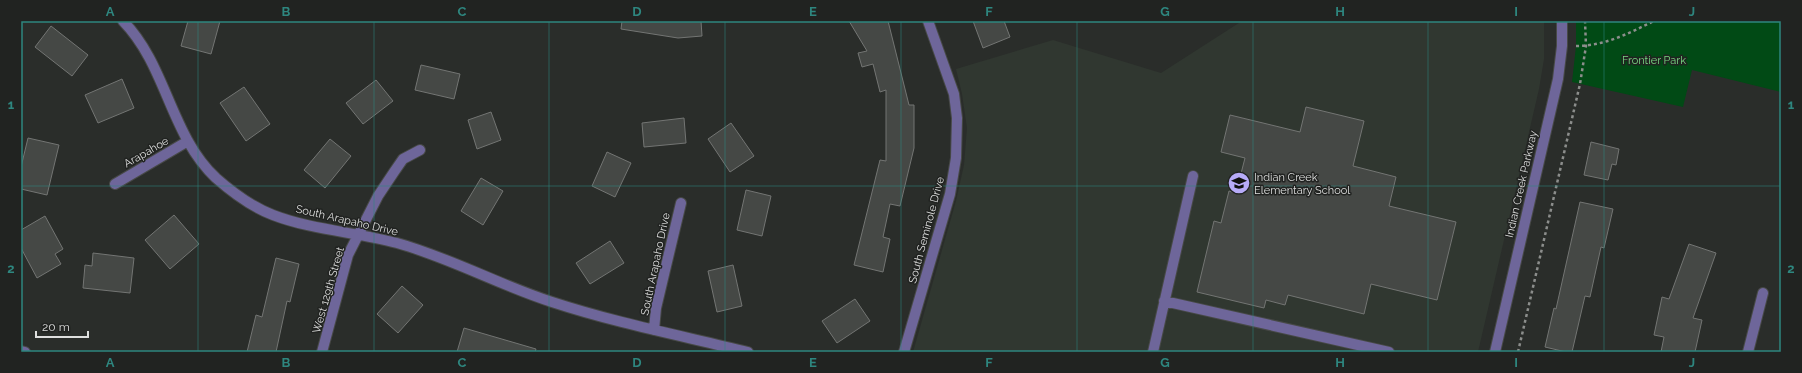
<svg xmlns="http://www.w3.org/2000/svg" width="1802" height="373" font-family="Raleway,sans-serif">
<style>
.built{fill:#303730}
.green{fill:#014a15}
.building{fill:#454845;stroke:#737573}
.lines{fill:none;stroke-linecap:round;stroke-linejoin:round}
.minor-casing{stroke:#474947;stroke-width:12}
.path{stroke:#8c8e8c;stroke-width:2.5;stroke-dasharray:3 3;stroke-linecap:butt}
.minor{stroke:#6e669a;stroke-width:10}
.grid{fill:none;stroke:#2e867f;stroke-width:1;stroke-opacity:0.55}
.labels{text-anchor:middle;stroke-width:3;stroke-linejoin:round;paint-order:stroke}
.park-label{font-size:11px;fill:#78d983;stroke:#212321}
.street-label{font-size:11px;fill:#dedfde;stroke:#212321}
.poi-label{font-size:11px;fill:#dedfde;stroke:#212321;text-anchor:start}
.neatline{fill:none;stroke:#2e867f;stroke-width:1.5}
.grid-label{font-size:13px;text-anchor:middle;font-weight:bold;fill:#2e867f}
</style>
<rect width="100%" height="100%" fill="#2a2d2a"/>
<path class="built" d="M1242,21H1544V59L1539,89L1478,352H913L956,201L964,165L967,128L962,94L956,69L1053,40L1161,73Z"/>
<path class="green" d="M1576,21H1781V92L1692,70L1683,107L1572,82L1576,46Z"/>
<path class="building" d="M188,21H220L211,54L181,46Z
M622,21H701L702,36L678,38L621,29Z
M849,21H888L909,105H914V148L900,206L890,204L883,237L890,239L883,272L854,265L880,160L886,161V90L880,92L873,64L862,67L858,53L867,51Z
M973,21H1004L1010,37L983,48Z
M51,26L88,55L72,76L35,47Z
M421,65L460,74L454,99L415,90Z
M122,79L134,108L98,123L85,95Z
M376,80L393,101L363,124L346,103Z
M244,87L270,124L246,141L220,103Z
M1306,107L1364,121L1353,166L1396,177L1389,206L1456,222L1437,300L1371,284L1364,314L1288,295L1285,305L1266,300L1264,308L1197,292L1214,221L1221,223L1229,191L1236,193L1245,158L1221,152L1230,115L1300,132Z
M491,112L501,140L477,149L468,120Z
M684,118L686,143L644,147L642,123Z
M731,123L754,156L730,172L708,139Z
M28,138L59,145L47,195L21,189V167Z
M330,139L351,156L325,188L304,170Z
M1591,142L1619,149L1616,165L1612,164L1608,180L1584,175Z
M607,152L631,163L615,197L592,186Z
M481,178L503,191L483,225L461,211Z
M746,190L771,196L762,236L737,230Z
M1580,202L1613,209L1604,248L1601,247L1590,297L1585,296L1572,352H1566L1545,347L1554,308L1556,309Z
M174,215L199,244L170,269L145,240Z
M45,216L63,249L55,254L61,264L37,278L21,248V230Z
M610,241L624,263L590,284L576,263Z
M1689,244L1716,253L1693,318L1702,320L1695,352H1661L1664,337L1654,335L1662,297L1669,299Z
M93,253L134,258L130,293L83,288L85,265L92,266Z
M276,258L299,264L290,302L287,301L276,352H247L256,315L262,317Z
M733,265L742,306L717,312L708,271Z
M402,286L423,305L398,333L377,314Z
M855,299L870,321L837,343L822,321Z
M464,328L536,349L535,352H457Z"/>
<g class="lines">
<g class="minor-casing">
<path id="minor" d="M123,21C167,66 170,135 216,178C233,193 252,207 273,215C312,230 356,232 397,243C451,258 499,285 552,302C616,323 683,336 748,352
M115,184L188,141
M1164,301L1389,352
M654,330L656,308L681,203
M21,351L25,352
M322,352L348,255L378,196L394,172L403,159L420,150
M904,352L950,194L956,158L957,118L954,94L928,21
M1153,352L1193,176
M1495,352L1558,79L1562,46V21
M1748,352L1763,293"/>
</g>
<path class="path" d="M1576,46C1605,46 1629,33 1654,21
M1518,352L1580,84L1586,46L1585,21"/>
<use href="#minor" class="minor"/>
</g>
<path class="grid" d="M198,21V352M374,21V352M549,21V352M725,21V352M901,21V352M1077,21V352M1253,21V352M1428,21V352M1604,21V352M21,186H1781"/>
<defs>
<g id="school-disc" transform="scale(1.15)"><circle r="9.5" fill="#b7abf8" stroke="#212321"/><path d="M0-5L7-2L0 1L-7-2ZM-4 1L0 2.5L4 1V4Q0 6-4 4Z" fill="#111"/></g>
</defs>
<g fill-rule="evenodd">
<use href="#school-disc" x="1239" y="183"/>
</g>
<g class="labels">
<g class="park-label">
<text x="1654" y="64">Frontier Park</text>
</g>
<g class="street-label">
<text transform="translate(146 152) rotate(-30)" y="4">Arapahoe</text>
<text transform="translate(1521 184) rotate(-77)" y="4">Indian Creek Parkway</text>
<text transform="translate(347 220) rotate(13)" y="4">South Arapaho Drive</text>
<text transform="translate(926 230) rotate(-75)" y="4">South Seminole Drive</text>
<text transform="translate(655 264) rotate(-78)" y="4">South Arapaho Drive</text>
<text transform="translate(328 290) rotate(-74)" y="4">West 129th Street</text>
</g>
<g class="poi-label">
<text x="1254" y="181">Indian Creek<tspan x="1254" dy="13">Elementary School</tspan></text>
</g>
</g>
<rect width="1802" height="373" fill="none" stroke="#212321" stroke-width="44"/>
<path d="M36 331v6h52v-6" fill="none" stroke="#dedfde" stroke-width="2"/>
<text x="42" y="331" font-size="12" fill="#dedfde" stroke="#212321" stroke-width="3" paint-order="stroke">20 m</text>
<rect x="22" y="22" width="1758" height="329" class="neatline"/>
<g class="grid-label">
<text x="110" y="16">A</text>
<text x="286" y="16">B</text>
<text x="462" y="16">C</text>
<text x="637" y="16">D</text>
<text x="813" y="16">E</text>
<text x="989" y="16">F</text>
<text x="1165" y="16">G</text>
<text x="1340" y="16">H</text>
<text x="1516" y="16">I</text>
<text x="1692" y="16">J</text>
<text x="11" y="109">1</text>
<text x="1791" y="109">1</text>
<text x="11" y="273">2</text>
<text x="1791" y="273">2</text>
<text x="110" y="367">A</text>
<text x="286" y="367">B</text>
<text x="462" y="367">C</text>
<text x="637" y="367">D</text>
<text x="813" y="367">E</text>
<text x="989" y="367">F</text>
<text x="1165" y="367">G</text>
<text x="1340" y="367">H</text>
<text x="1516" y="367">I</text>
<text x="1692" y="367">J</text>
</g>
</svg>
